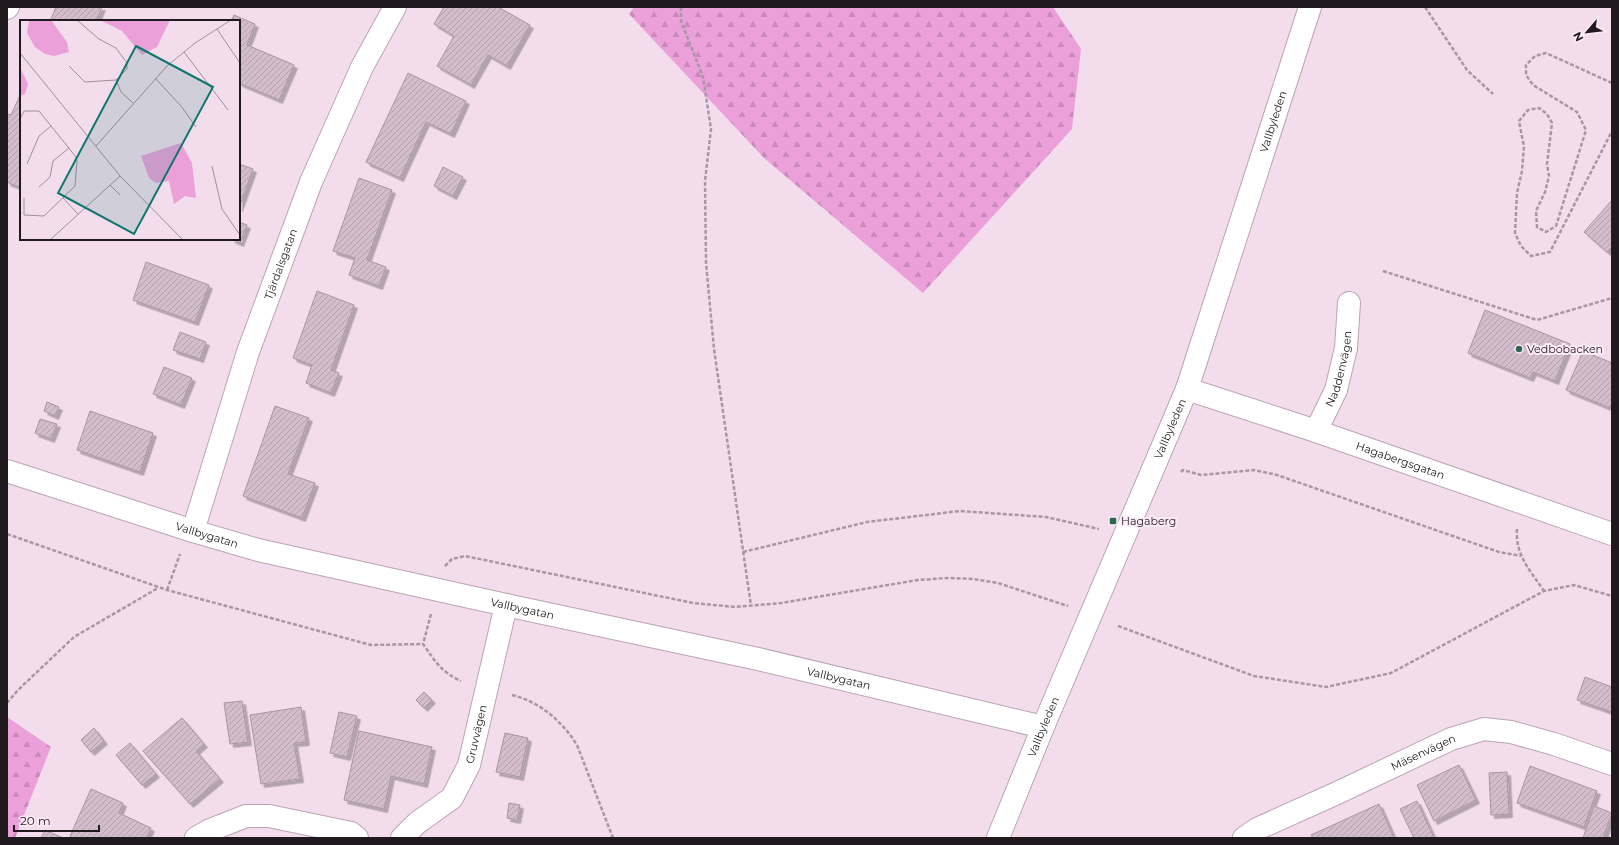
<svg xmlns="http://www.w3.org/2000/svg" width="1619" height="845" font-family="Montserrat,sans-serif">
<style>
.forest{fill:url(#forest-firs)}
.building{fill:url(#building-hatch);stroke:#a994a3;filter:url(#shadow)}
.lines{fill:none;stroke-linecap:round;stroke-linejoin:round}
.street-casing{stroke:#baa5b4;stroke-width:24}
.secondary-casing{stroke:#baa5b4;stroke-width:24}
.path{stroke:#a797a3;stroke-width:2.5;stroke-dasharray:4 2;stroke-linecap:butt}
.street{stroke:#fff;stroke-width:22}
.secondary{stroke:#fff;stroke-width:22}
.poi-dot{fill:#2f674e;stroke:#fdebf8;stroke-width:1.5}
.labels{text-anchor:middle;stroke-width:4;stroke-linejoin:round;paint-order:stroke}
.street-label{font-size:11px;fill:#20191e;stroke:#fdebf8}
.poi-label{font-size:11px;fill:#20191e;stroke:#fdebf8;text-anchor:start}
.inset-road{fill:none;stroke:#9f8f9a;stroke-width:1}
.view{fill:#0f766e;fill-opacity:0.15;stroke:#0f766e;stroke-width:2}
.inset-edge{fill:none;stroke:#20191e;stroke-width:2}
</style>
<defs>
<pattern id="forest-firs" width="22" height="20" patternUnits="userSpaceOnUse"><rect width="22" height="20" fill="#eba0da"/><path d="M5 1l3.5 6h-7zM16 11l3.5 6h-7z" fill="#c989bb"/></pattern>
<pattern id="building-hatch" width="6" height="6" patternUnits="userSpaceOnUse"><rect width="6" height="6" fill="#d3bdcd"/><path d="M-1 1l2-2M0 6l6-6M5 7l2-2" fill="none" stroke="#b5a2b0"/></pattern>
<filter id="shadow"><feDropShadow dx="3.5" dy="3.5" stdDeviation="0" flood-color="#0004"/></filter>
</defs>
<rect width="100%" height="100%" fill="#f3dded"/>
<path class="forest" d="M634,7H1053L1081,49L1072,129L923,293L764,158L629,14Z
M7,717L51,747L15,838H7Z"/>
<path class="building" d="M56,7H102L96,21H50Z
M444,7H498L530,25L507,66L488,55L471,85L437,66L454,36L434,24Z
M234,15L255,24L247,45L294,65L279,100L239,83V21H231Z
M408,73L466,101L451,134L426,122L400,178L366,162Z
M21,93V188L7,182V114L11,115Z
M239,164L253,169L239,208Z
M443,167L463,177L453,196L434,186Z
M359,178L392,190L367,260L386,267L379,286L349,275L355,258L333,251Z
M1612,200V247L1607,252L1584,232Z
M239,222L247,225L240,243L231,239H239Z
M146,262L209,285L195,322L133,300Z
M317,291L354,305L331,370L339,373L331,393L306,383L312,365L293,358Z
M1485,310L1570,344L1555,381L1533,372L1530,378L1468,353Z
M180,332L206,342L200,359L173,350Z
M1583,351L1612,363V402L1610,408L1566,390Z
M164,367L192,378L181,405L153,394Z
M47,402L59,407L55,416L44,411Z
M275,406L309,418L288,474L315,483L302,518L243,496Z
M90,411L153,433L140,472L77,450Z
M40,419L57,424L51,439L35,433Z
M1585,677L1612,687V712L1577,700Z
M424,692L432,700L424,708L416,700Z
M242,701L248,742L230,744L224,703Z
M301,707L306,742L294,743L300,779L261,784L250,715Z
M339,712L357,716L347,757L330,753Z
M182,718L204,744L196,751L220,779L190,804L143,751Z
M94,728L104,741L91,752L81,740Z
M359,731L432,747L424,784L391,776L384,809L344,800Z
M505,733L528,738L520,777L496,772Z
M130,743L156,774L142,785L116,755Z
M1459,765L1476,800L1434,821L1417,785Z
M1530,766L1597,791L1584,827L1517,803Z
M1507,772L1509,814L1491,815L1489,773Z
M91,789L123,803L119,813L151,828L146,838H74L70,836Z
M1417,801L1434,838H1414L1400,809Z
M509,803L520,805L517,820L507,818Z
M1379,804L1394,838H1313L1311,835Z
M1594,806L1612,813L1603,838H1583Z
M45,830L63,838H41Z"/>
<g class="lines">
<g class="street-casing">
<g id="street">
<path d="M7,8L8,7"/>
<path id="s1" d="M1316,431L1336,390L1346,348L1349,303"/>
<path id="s2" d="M7,471L193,531L258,550L506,605L758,659L1043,727"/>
<path id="s3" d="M193,531L248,352L311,182L362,67L395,7"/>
<path d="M196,838L208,831L246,816H269L351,833L357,838"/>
<path id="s4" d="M402,838L417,823L452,798L469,765L506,605"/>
<path id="s5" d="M1244,838L1257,829L1335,794L1451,739L1484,729L1511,732L1554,744L1612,764"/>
</g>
</g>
<g class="secondary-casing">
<g id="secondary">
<path id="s6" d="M1187,389L1316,431L1612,534"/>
<path id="s7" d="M998,838L1043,727L1187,389L1310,7"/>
</g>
</g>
<path class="path" d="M681,7V21L703,77L711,129L705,181L706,263L714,349L751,606
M1425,7L1467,70L1493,94
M1612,83L1546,53L1535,56L1526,65V75L1533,85L1577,112L1586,130L1556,226L1546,232L1537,227L1536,211L1545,192L1549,176L1547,164L1552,123L1547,114L1539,108L1528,110L1519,121L1524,147L1522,171L1517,193L1515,233L1521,246L1531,256L1550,252L1612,131
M1383,271L1537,320L1612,298
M1181,472L1183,470L1201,475L1254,470L1277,475L1499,552L1521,556
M1517,529C1515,555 1530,570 1544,591
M7,534L167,590L371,645L423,644
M743,552L867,522L960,511L1046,517L1099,529
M445,566L452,559L465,556L693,603L735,607L781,603L918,580L948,578L973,579L998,583L1068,606
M167,590L180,554
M431,614L423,644C435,661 441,672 461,681
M1118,626L1254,676L1326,687L1391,673L1544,591L1574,585L1612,596
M512,695C540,702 562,721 577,745L613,838
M7,703L18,690L74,637L158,588"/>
<use href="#street" class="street"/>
<use href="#secondary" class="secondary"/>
</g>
<g class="poi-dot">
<circle cx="1519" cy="349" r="4"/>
<rect x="1109" y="517" width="8" height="8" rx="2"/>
</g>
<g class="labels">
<g class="street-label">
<text dy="4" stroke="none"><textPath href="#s7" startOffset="768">Vallbyleden</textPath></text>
<text dy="4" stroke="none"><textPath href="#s3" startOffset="281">Tjärdalsgatan</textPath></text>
<text dy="4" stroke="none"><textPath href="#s1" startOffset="67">Naddenvägen</textPath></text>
<text dy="4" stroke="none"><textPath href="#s7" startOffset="444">Vallbyleden</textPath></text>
<text dy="4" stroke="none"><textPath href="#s6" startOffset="225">Hagabergsgatan</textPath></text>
<text dy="4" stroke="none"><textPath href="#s2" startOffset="210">Vallbygatan</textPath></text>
<text dy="4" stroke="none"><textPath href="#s2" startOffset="534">Vallbygatan</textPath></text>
<text dy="4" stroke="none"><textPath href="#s2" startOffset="858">Vallbygatan</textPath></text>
<text dy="4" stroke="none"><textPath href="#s7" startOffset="120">Vallbyleden</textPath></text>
<text dy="4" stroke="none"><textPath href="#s4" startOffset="133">Gruvvägen</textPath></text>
<text dy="4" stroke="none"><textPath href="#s5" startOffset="199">Mäsenvägen</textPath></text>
</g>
<g class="poi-label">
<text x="1527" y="353">Vedbobacken</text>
<text x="1121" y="525">Hagaberg</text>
</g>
</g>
<g transform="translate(20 20)">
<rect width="220" height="220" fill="#f3dded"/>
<path d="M9,0H31L47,22L49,32L34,36L25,34L15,27L7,13ZM80,0H150L137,27L122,35L102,11ZM0,47L8,64L5,74L0,76ZM161,123L172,143L176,178L165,176L154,184L149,161L136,163L129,158L121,136Z" fill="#eba0da"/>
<path class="inset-road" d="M197,9L220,43M164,32L208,90M0,33L100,156L163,220M49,46L65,62L96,60L107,49V43L96,28L79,19L57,0M135,58L161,86L176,107M96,60L101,72L113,83M0,99L4,91H19L56,137L57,141L55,166L24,196L4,195V178M76,126L147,46L175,23L211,0M7,144L19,116L31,106M192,146L202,189L220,215M90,165L100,175M19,167L30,157L33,141L49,128M43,178L58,194M30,220L100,156"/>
<path class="view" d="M116,26L193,67L114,214L38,173Z"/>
<rect width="220" height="220" class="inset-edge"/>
</g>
<rect width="1619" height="845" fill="none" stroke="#20191e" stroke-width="16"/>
<g transform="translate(1587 32) rotate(242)" stroke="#fdebf8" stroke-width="3" paint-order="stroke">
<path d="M0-3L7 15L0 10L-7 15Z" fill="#20191e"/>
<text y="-6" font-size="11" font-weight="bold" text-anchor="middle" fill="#20191e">N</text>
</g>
<path d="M14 825v6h85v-6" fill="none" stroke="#20191e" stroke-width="2"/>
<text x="20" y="825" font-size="12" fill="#20191e" stroke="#fdebf8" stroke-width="3" paint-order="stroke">20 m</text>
</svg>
